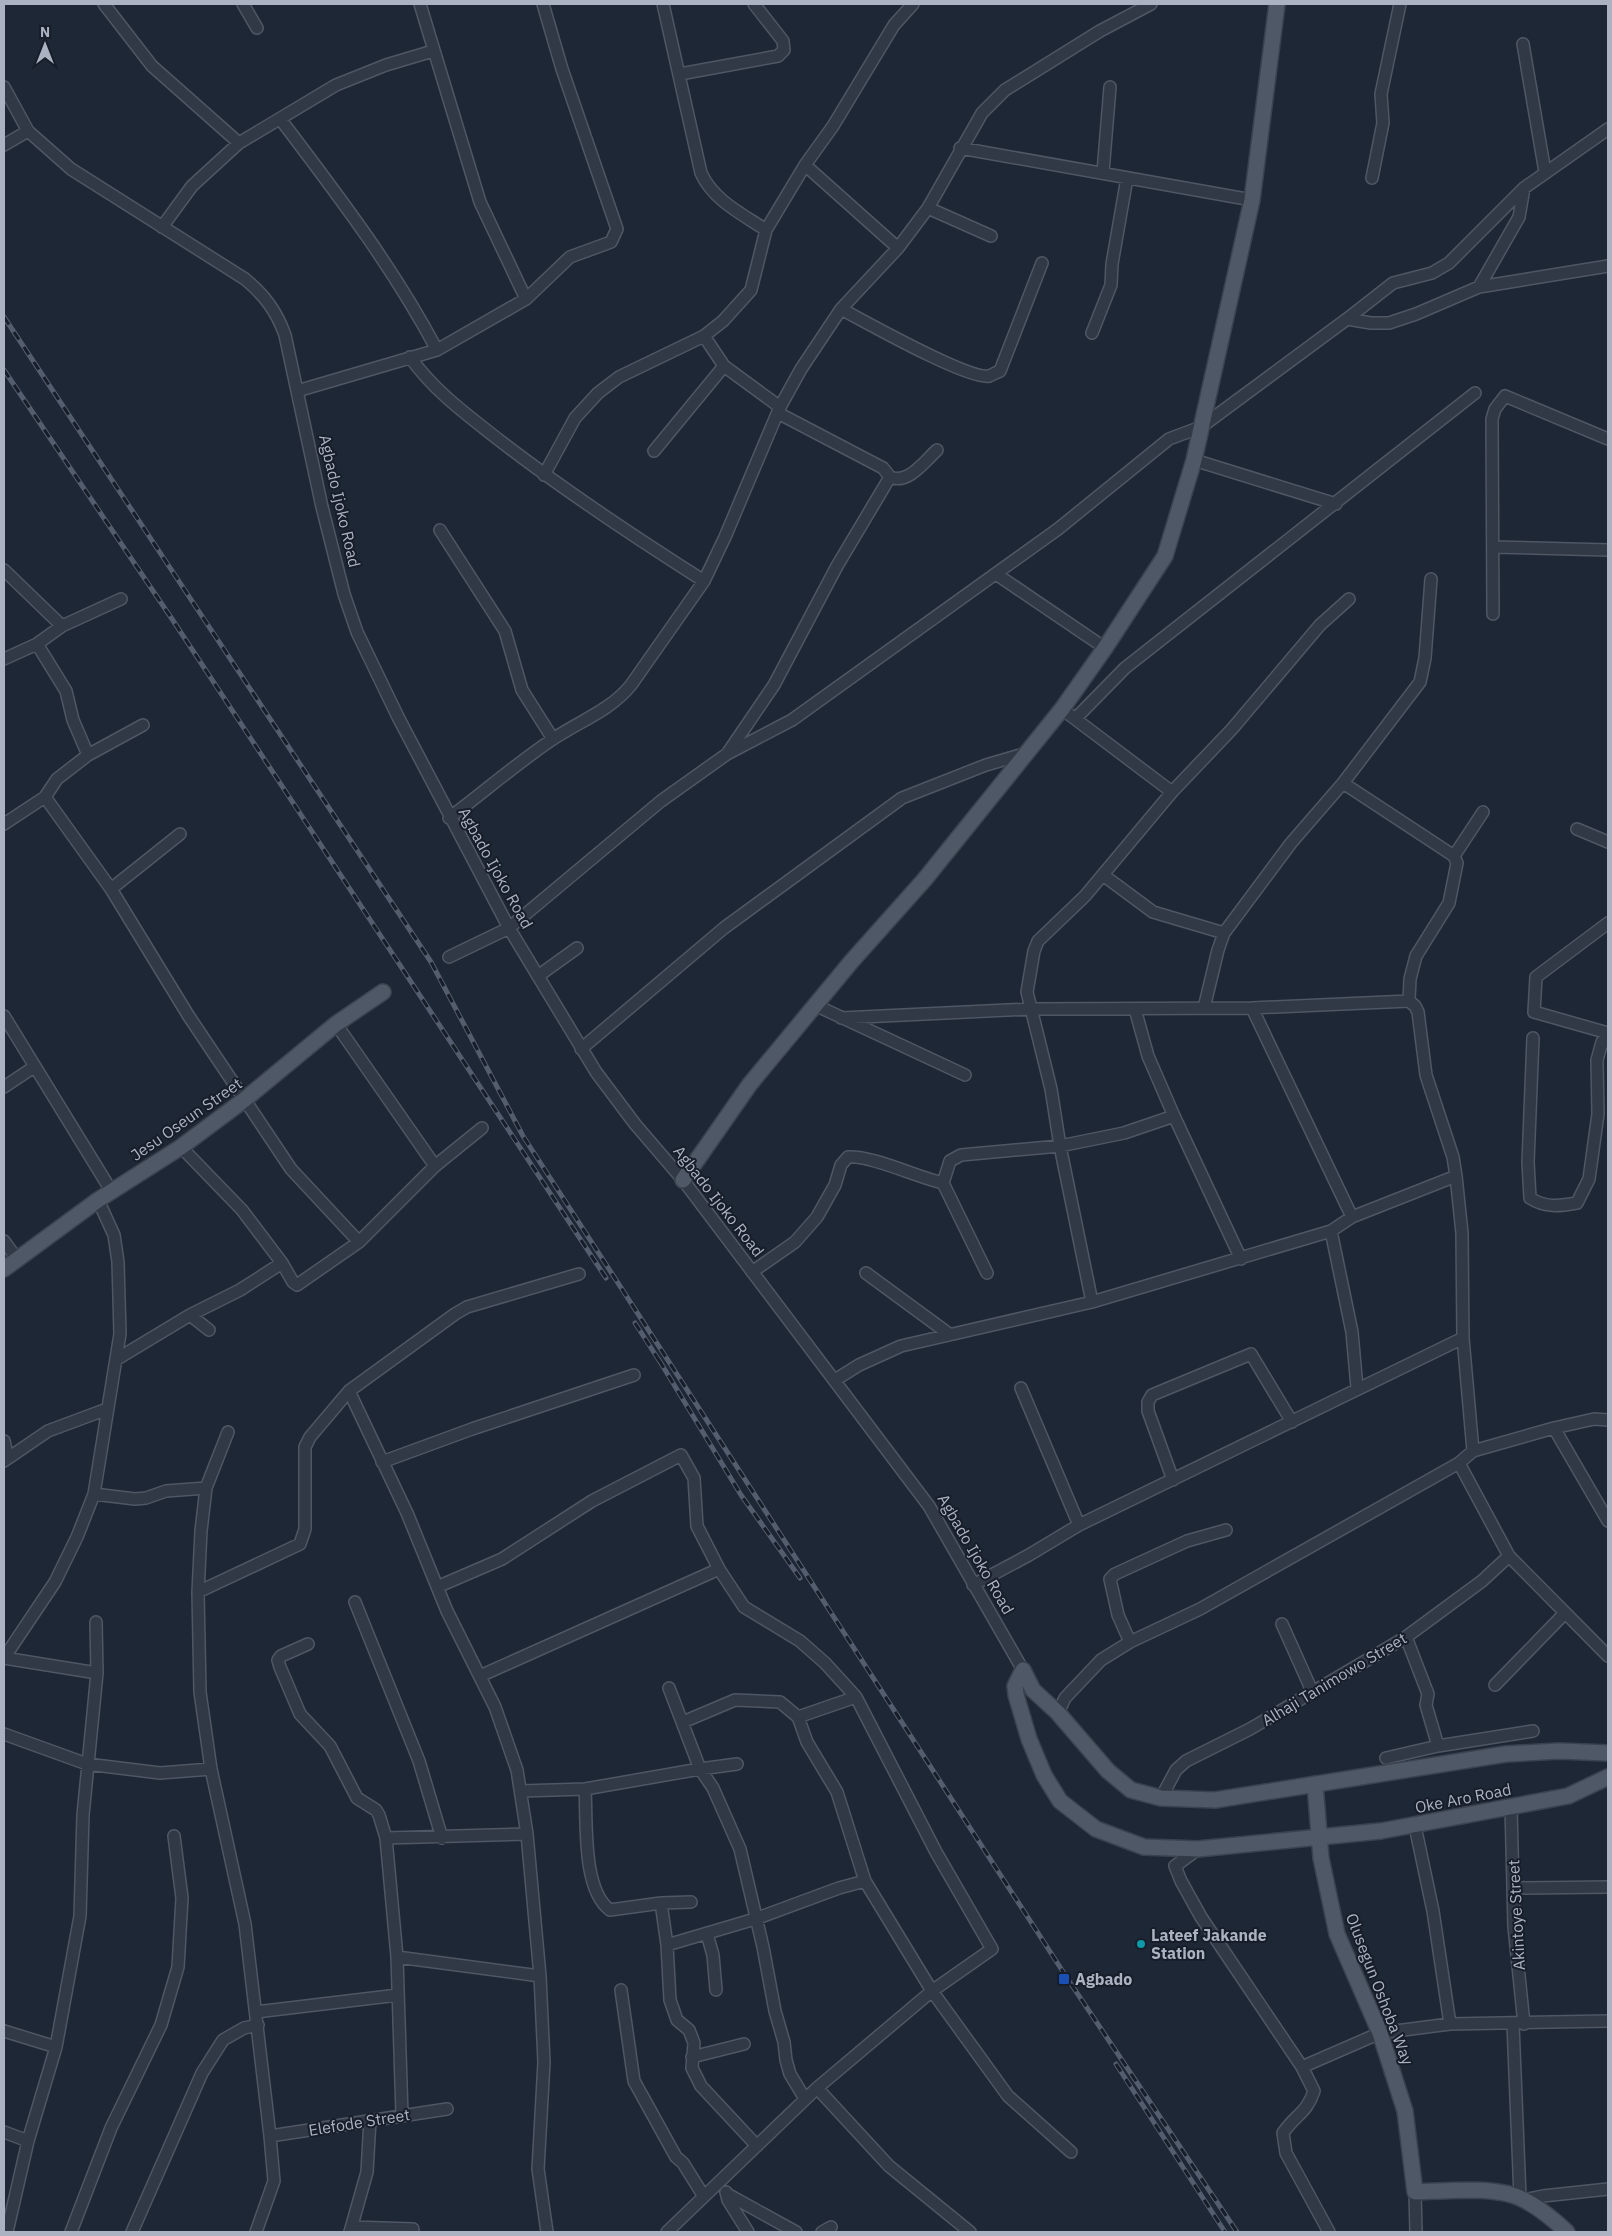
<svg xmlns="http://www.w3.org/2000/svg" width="1612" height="2236" font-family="'IBM Plex Sans',sans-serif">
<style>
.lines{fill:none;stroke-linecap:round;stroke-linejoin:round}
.minor-casing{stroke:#4f5664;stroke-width:14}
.major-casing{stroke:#3b424f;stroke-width:18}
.minor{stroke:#313946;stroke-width:11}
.major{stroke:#4f5866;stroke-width:15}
.rail-casing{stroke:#535d6d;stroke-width:5}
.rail{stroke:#171e2a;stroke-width:3;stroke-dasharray:9;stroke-linecap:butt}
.culture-dot{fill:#0f9aa8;stroke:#171e2a;stroke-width:2}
.transit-dot{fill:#1a4fb4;stroke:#171e2a;stroke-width:2}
.labels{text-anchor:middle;stroke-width:4;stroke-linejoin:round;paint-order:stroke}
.street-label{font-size:16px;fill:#abb3c3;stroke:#171e2a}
.poi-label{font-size:16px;font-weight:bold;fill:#abb3c3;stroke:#171e2a;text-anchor:start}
</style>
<rect width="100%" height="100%" fill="#1e2735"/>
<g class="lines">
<g class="minor-casing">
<path id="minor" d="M104,4L152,66L239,143
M243,4L257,28
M420,4L480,202L526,299
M663,4L701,173C713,200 742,214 766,230
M1523,44L1545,172
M680,74L778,56L784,50L783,41L754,4
M4,87L28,131L71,169L245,279C264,295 276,310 285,335L322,507L344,594L357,632L398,717L509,928L596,1072L635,1124L683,1180L929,1506L1023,1670
M281,120C337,194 393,267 437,350
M4,145L28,131
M960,148L1252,200
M805,165L898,248
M1103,172L1110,87
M1372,178L1383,123L1381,94L1400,4
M928,208L991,236
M162,227L192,186L239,143L336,85L386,65L433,51
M1479,287L1608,266
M841,309C864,321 968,380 989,376C992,375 997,372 1000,371L1042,263
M1347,319L1393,283L1432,273L1449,263L1524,188L1608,129
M1092,333L1111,285L1112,264L1127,178
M704,336L724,366L780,407
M410,357C434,391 466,414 499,440C565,491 633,536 704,581
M297,391L437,350L526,299L570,257L611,242L617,229L562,69L543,4
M778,413L883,468L890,477
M654,451L724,366
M1194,460L1336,504
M544,475L575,418L598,393L619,377L704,336L723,321L751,290L766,230L805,165L833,126L894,25L913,4
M440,530L505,631L522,690L553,739
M1493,547L1608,550
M4,570L62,626
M996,574L1105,648
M1493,614L1492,419L1495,409L1505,396L1608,439
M37,644L66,691L73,720L88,755
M4,659L37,644L62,626L121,599
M1062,709L1172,792
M1076,718L1125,668L1475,393
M727,754L774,685L837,566L890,477C908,485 925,461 937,450
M1343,783L1454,856
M45,797L111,889L188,1015L291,1169L359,1242
M449,818C484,792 517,763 553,739C580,721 611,710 631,685L704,581L725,537L780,407L801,369L841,309L898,248L928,208L982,113L1005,90L1100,31L1151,4
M4,824L45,797L57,779L88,755L143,725
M1577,829L1608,842
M1103,875L1153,912L1224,933
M111,889L180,834
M1608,923L1536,977L1534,1012L1608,1033
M449,957L509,928L661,801L727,754L792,720L1058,529L1169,439L1201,427L1347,319L1371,323H1389L1416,314L1479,287L1519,217L1524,188
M538,976L577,948
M815,1005L965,1075
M1204,1008L1218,950L1224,933L1291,843L1343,783L1420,682L1425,658L1431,579
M1252,1008L1352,1217
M1135,1009L1148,1056L1174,1116L1241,1259
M4,1016L112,1192
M841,1018L1031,1009L1252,1008L1409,1001
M336,1024L435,1166
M1533,1038L1528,1162L1530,1198C1545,1208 1560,1206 1577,1203L1589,1179L1598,1114L1597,1060L1602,1042H1608
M581,1049L724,928L902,798L986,765L1027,753
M4,1087L34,1067
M181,1147L242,1210L282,1263L293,1282L297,1285L359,1242L435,1166L482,1128
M943,1183L950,1161L961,1155L1060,1146L1124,1133L1174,1116
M1331,1231L1352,1332L1357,1388
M4,1241L17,1259
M752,1272L795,1242L817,1217L835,1185L841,1165L848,1157C870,1155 917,1177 943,1183L987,1273
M866,1273L949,1334
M1092,1302L1060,1146L1051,1089L1027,992L1034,951L1038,941L1085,896L1172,792L1232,729L1320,625L1349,599
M190,1315L209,1330
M117,1359L190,1315L240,1290L282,1263
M835,1380L859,1365L901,1346L1092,1302L1331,1231L1352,1217L1456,1176
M1021,1388L1079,1525
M349,1391L407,1513L447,1611L495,1707L517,1770L527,1834L540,1976L544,2062L538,2169L547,2232
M1554,1428L1608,1521
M228,1432L206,1488L201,1531L198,1592L200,1692L211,1769L245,1924L270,2136L274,2181L256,2232
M4,1441L8,1458
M1473,1451L1463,1338L1462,1233L1456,1176L1453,1157L1426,1075L1418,1012L1415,1006L1409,1001L1410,979L1416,956L1449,903L1457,863L1454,856L1483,812
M4,1461L48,1431L107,1409
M382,1462L472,1429L634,1375
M1459,1463L1509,1556L1608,1656
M1173,1480L1148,1411V1402L1152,1395L1251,1354L1292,1422
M94,1494L135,1499L146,1498L166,1491L206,1488
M973,1585L1029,1555L1079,1525L1463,1338
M437,1587L502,1559L592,1501L681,1455L694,1478L697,1526L719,1569L744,1607L800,1641L825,1663L856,1697
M198,1592L300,1544L305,1529V1447L310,1437L349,1391L455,1314L467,1307L579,1274
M355,1602L419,1761L442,1838
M1282,1624L1312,1691
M1130,1642L1118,1615L1110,1579L1115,1574L1187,1541L1226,1530
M308,1644L281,1656L278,1660L280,1667L300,1714L330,1746L357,1798L376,1810L379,1815L386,1838L397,1957L402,2115
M4,1658L55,1582L77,1537L94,1494L120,1334L118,1262L114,1235L98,1200
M4,1658L97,1673
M480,1676L719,1569
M1495,1685L1565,1613
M669,1688L700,1769L713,1788L740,1849L763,1947L775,2011L784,2042L786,2060L790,2074L805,2099
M1058,1713L1065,1698L1101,1660L1130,1642L1200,1609L1459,1463L1473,1451L1554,1428L1594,1419L1608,1420
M683,1722L735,1700L780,1702L798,1717L807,1742L837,1792L865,1881L932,1991L1008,2096L1071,2152
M4,1734L87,1764L160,1773L211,1769
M1438,1746L1533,1731
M1386,1758L1438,1746L1426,1705L1428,1694L1406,1637
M585,1789C587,1821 582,1890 610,1910L661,1903L691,1902
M521,1791L585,1789L700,1769L737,1764
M1161,1798L1176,1770L1186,1761L1250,1729L1406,1637L1482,1581L1509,1556
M1511,1807L1514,1927L1524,2024
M1415,1826L1433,1911L1450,2024
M386,1838L527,1834
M1198,1849L1175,1866L1181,1881L1201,1917L1302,2067L1314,2091C1307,2113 1295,2115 1283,2133L1286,2153L1329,2232
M1514,1888L1608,1887
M661,1903L667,1945L670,2000L677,2020L689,2030L694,2043L692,2068L701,2086L757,2146
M707,1934L713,1955L716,1990
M667,1945L755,1919L839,1888L865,1881
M397,1957L540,1976
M621,1990L634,2081L676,2157L683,2163L703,2195
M256,2012L398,1995
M1513,2024L1520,2197
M4,2031L56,2047
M692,2057L744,2044
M1302,2067L1380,2033L1450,2024L1608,2021
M817,2088L889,2166L970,2232
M4,2132L28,2141
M270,2136L447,2109
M726,2192L728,2200L748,2232
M1415,2192L1416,2232
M727,2194L796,2232
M1524,2200L1543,2196L1608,2189
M352,2227L413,2229
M7,2232L28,2141L56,2047L80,1916L83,1815L97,1673L96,1622
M71,2232L111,2128L161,2025L178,1967L182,1898L174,1836
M132,2232L202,2073L223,2040L244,2028L258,2025
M350,2232L367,2172L370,2120
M667,2232L817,2088L932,1991L992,1949L936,1852L856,1697L798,1717
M822,2232L831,2227"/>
</g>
<g class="major-casing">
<path id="major" d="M683,1180L750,1084L851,962L925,879L1062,709L1105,648L1165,556L1194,460L1252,200L1277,4
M4,1269L98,1200L181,1147L244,1100L336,1024L383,992
M1023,1670L1015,1686L1016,1695L1029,1739L1044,1775L1060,1801L1096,1829L1144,1847L1198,1849L1381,1831L1568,1796L1608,1777
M1023,1670L1033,1690L1058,1713L1108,1771L1131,1790L1161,1798L1215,1800L1506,1754L1559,1751L1608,1753
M1315,1784L1321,1858L1337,1934L1380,2033L1405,2111L1415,2192C1444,2191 1495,2186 1520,2198C1538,2206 1553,2219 1567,2232"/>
</g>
<use href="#minor" class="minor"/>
<use href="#major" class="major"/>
<g class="rail-casing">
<path id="rail" d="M4,317L431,962L523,1136L1069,1981L1237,2232
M4,370L172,619L606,1278
M635,1323L662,1365
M659,1360L741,1495L800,1578
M1116,2064L1225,2232"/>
</g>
<use href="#rail" class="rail"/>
</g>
<circle class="culture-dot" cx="1141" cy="1944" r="5"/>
<rect class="transit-dot" x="1058" y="1973" width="12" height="12" rx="2.5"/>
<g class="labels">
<g class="street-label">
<text transform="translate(340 501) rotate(77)" y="6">Agbado Ijoko Road</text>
<text transform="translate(496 868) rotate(61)" y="6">Agbado Ijoko Road</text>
<text transform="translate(186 1119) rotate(-35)" y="6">Jesu Oseun Street</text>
<text transform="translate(719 1201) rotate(52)" y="6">Agbado Ijoko Road</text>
<text transform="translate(976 1554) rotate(60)" y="6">Agbado Ijoko Road</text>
<text transform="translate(1334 1679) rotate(-31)" y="6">Alhaji Tanimowo Street</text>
<text transform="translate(1463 1798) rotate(-11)" y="6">Oke Aro Road</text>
<text transform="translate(1516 1915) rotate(-93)" y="6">Akintoye Street</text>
<text transform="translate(1380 1989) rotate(69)" y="6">Olusegun Oshoba Way</text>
<text transform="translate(359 2122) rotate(-9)" y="6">Elefode Street</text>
</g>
<g class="poi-label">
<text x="1151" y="1941">Lateef Jakande<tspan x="1151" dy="18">Station</tspan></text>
<text x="1075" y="1985">Agbado</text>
</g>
</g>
<rect width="1612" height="2236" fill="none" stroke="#abb3c3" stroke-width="10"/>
<g transform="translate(45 45)" stroke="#171e2a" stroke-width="4" paint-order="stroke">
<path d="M0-4L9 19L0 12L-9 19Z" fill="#abb3c3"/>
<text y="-8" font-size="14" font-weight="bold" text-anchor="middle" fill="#abb3c3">N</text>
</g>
</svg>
